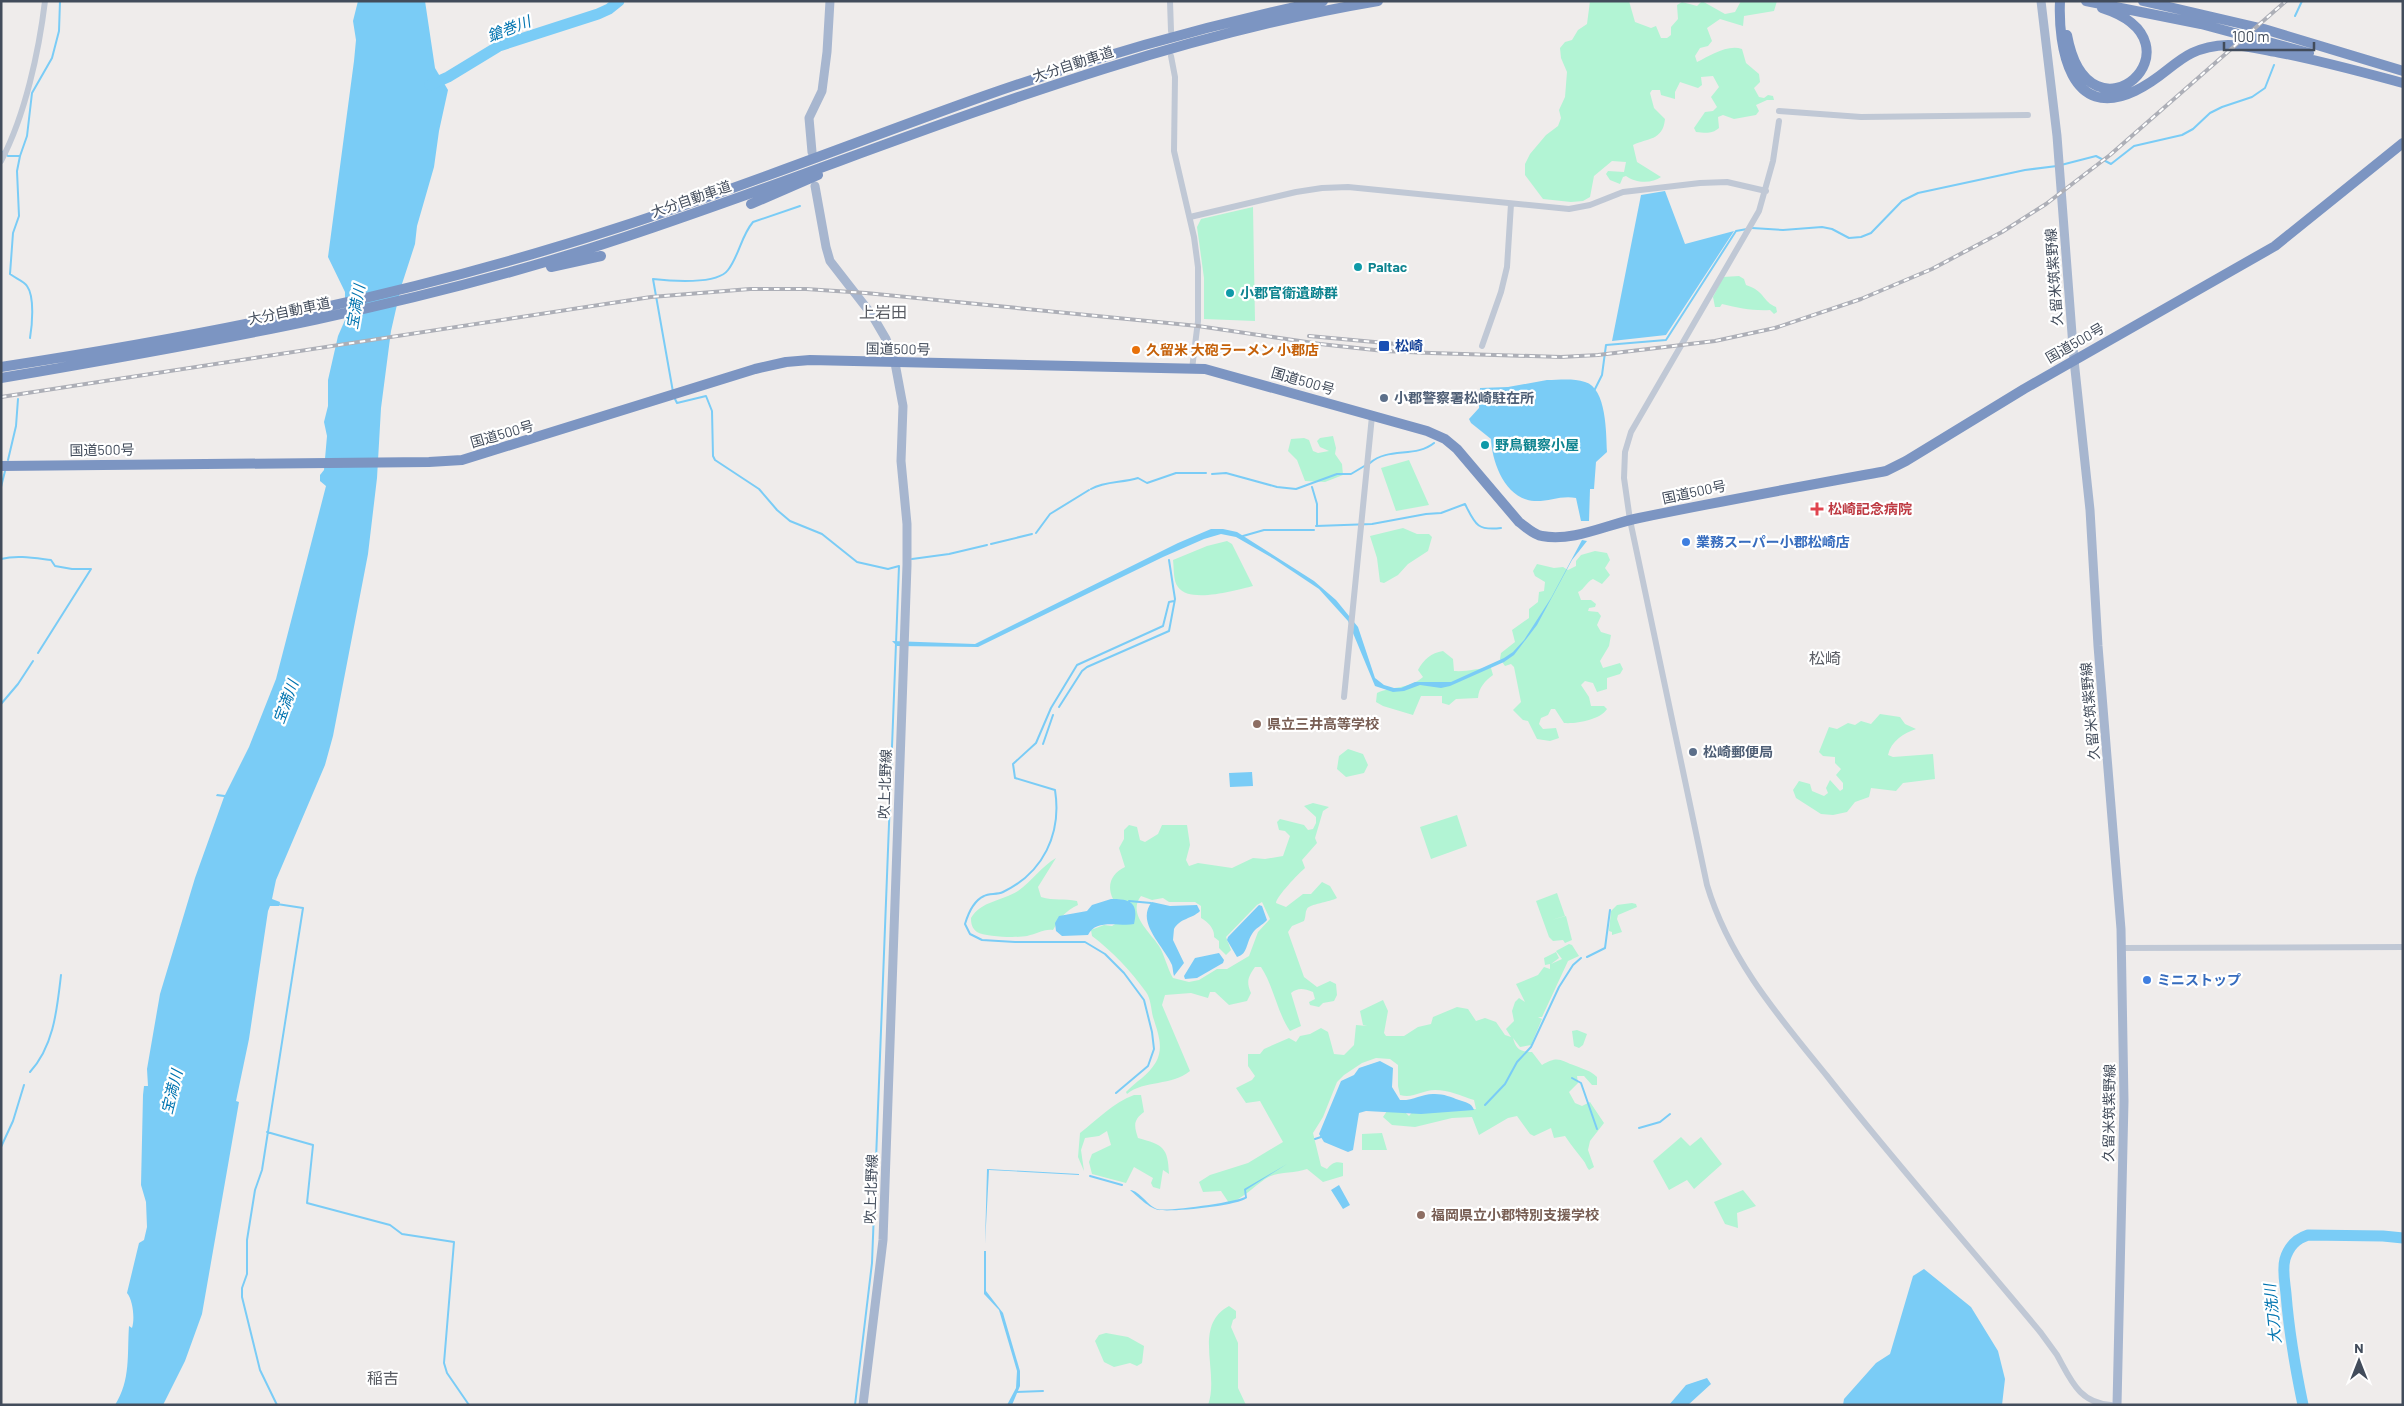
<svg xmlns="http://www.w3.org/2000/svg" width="2404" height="1406" font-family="Barlow,'Noto Sans JP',sans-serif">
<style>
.green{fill:#b2f4d4;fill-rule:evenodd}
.water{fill:#7accf6}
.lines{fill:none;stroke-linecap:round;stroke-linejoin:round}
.stream{stroke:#7accf6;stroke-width:2}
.river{stroke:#7accf6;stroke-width:11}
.minor{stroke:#c0c8d5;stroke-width:6}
.major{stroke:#a7b6cf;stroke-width:9}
.highway{stroke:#7c95c2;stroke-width:10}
.rail-casing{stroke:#adafb7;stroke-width:4}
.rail{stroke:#fff;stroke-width:2;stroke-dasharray:5.5;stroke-linecap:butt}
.culture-dot{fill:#0f9aa8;stroke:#fff;stroke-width:2}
.transit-dot{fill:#1a4fb4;stroke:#fff;stroke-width:2}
.food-dot{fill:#e8710a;stroke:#fff;stroke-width:2}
.service-dot{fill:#5c6f8a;stroke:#fff;stroke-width:2}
.health-dot{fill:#e0444e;stroke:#fff;stroke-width:2}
.shop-dot{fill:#3f7fe0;stroke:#fff;stroke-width:2}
.education-dot{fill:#8d6e63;stroke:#fff;stroke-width:2}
.labels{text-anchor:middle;stroke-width:4.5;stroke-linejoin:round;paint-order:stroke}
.street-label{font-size:14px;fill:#424c5b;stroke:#fff}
.culture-label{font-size:14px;font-weight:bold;fill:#0d838f;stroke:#fff;text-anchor:start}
.transit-label{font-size:14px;font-weight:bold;fill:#164399;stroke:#fff;text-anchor:start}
.food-label{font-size:14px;font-weight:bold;fill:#c56008;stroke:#fff;text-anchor:start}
.service-label{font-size:14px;font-weight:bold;fill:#4e5e75;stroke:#fff;text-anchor:start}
.health-label{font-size:14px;font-weight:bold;fill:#be3a42;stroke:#fff;text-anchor:start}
.shop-label{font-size:14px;font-weight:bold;fill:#366cbe;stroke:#fff;text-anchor:start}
.education-label{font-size:14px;font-weight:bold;fill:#785e54;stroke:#fff;text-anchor:start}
.water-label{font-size:15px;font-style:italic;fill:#0074b0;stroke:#fff}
.quarter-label{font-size:16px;fill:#585b62;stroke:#fff}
</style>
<rect width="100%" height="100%" fill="#efeceb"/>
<path class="green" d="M1590,1H1629L1635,22L1651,28L1656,26L1661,38H1667L1671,35V27L1678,19L1677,5L1682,2L1697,6L1702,1L1725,14L1735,12L1741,1H1777L1774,11L1744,16L1743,26L1720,19L1707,28L1712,41L1708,46L1700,48L1695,56L1697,62C1710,56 1727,44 1742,49L1746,63L1759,74L1760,82L1754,88L1759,97L1764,98L1768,95L1773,96L1774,100H1767L1756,105L1759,111L1756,115L1734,119L1723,115L1718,117L1719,128C1712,134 1706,133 1696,132L1694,128L1705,112L1713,111L1717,107L1711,97L1719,87L1713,76L1701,77L1702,85L1698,88L1680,82L1675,92V99L1661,95L1660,90H1652L1650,93L1654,108L1665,119C1663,141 1647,138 1633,145L1637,162L1661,177C1652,184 1635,183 1626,176L1623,177L1620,184L1610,180L1606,174L1608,171L1624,172L1626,162L1612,161L1594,176L1590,197L1583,201L1571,202L1543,199L1525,175V164L1530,154L1546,135L1558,126L1561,118L1559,110L1565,97L1567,72L1561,58L1560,48L1565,42L1572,40L1578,30L1587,24Z
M1253,207L1255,321L1204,319V278L1197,227L1201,219Z
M1739,276L1744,279L1746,285C1765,291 1763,302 1776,307L1777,312L1774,314L1770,310C1753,311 1739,308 1722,304L1720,307H1715L1713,297L1723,277Z
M1333,436L1336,448L1335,454L1342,464L1343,475L1325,482L1305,481L1297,460L1288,451L1291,439L1304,438L1309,440L1313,451L1318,453L1329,451L1320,447L1317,441L1320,438Z
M1409,460L1429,505L1396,511L1381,468Z
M1403,528L1417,534H1429L1432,537L1428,551L1408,564L1398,575L1384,583L1380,582L1377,558L1370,536Z
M1227,541L1232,544L1253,586C1237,590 1189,604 1178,587C1173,581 1174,568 1173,560L1207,546Z
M1595,551L1607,553L1610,560L1605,568L1610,575L1602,584L1593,579C1586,582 1585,589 1578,592L1581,600H1591L1596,604L1595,607L1589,608L1588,611L1598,612L1601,616L1597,625L1601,632L1611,635L1609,646L1600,661L1603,668L1620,663L1623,669L1620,674L1607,678V689L1597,692L1593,683L1585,681L1581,685L1589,697L1591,706H1604L1607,709C1600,720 1576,724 1564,723L1555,709H1551L1548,715L1541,718L1539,724L1543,729L1556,728L1559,738L1550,741L1537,739L1528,721L1523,720L1513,710L1521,702L1514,667L1511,664L1505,666L1500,659L1501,653L1515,642L1512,630L1529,618V609L1538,602L1539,592L1544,591L1545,582L1535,576L1533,571L1537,564L1554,568L1563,567L1568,570L1576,566V561L1581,555Z
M1443,651L1453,659L1454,671C1467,672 1478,668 1491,668L1493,675C1485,681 1479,687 1478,698L1456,699L1449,705L1442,703V696H1421L1413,715L1383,706L1376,702L1377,693C1392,686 1410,689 1423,677L1418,670C1424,659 1431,653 1443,651Z
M1880,714L1900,717L1905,724L1916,729C1904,733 1891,741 1888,755L1893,757L1933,754L1935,779L1903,783L1896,791L1871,788L1869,797L1855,802L1847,812L1833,815L1821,814L1796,798L1793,790L1799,781L1810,784L1812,791L1824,796L1828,793L1826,788L1830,780L1840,791L1843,789V783L1836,775L1841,769L1835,763V757L1823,756L1819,752L1829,727L1837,729L1848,723L1855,725L1861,721L1871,724Z
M1348,749L1363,754L1368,765L1364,773L1346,777L1337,769L1339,756Z
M1313,803L1329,807L1323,811L1315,838L1317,843L1302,860L1305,868C1299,873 1276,897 1276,903L1286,907L1303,894H1311L1322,882L1330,886L1337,898C1330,902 1309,904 1307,909C1305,912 1306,917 1304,921L1292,926L1288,932L1304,977L1317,987L1330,981L1336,984L1337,995L1334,1001L1323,1003L1319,1007L1310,1005L1309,1002L1315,999L1313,992C1304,989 1299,987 1291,993L1301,1026L1290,1031C1277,1012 1274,987 1261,967H1255C1248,977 1246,982 1251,993L1247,1001L1229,1005L1215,992H1210L1208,998L1191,993L1165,995L1162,1005L1190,1071C1172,1086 1144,1080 1127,1094L1126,1092C1136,1081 1148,1076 1156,1062C1164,1047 1158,1033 1153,1017C1151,1009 1151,999 1146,992C1131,971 1112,951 1092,936L1091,930L1104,925L1112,926L1118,922L1123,900L1113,899C1106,885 1112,873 1125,867L1119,848L1124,839V830L1129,825L1137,827L1140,840L1145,842L1158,834L1162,825H1187L1190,845L1186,860L1189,866L1198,863L1232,868L1253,858L1265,859L1283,856L1290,836L1285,831L1279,830L1277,822L1280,819L1304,825L1308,830L1313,829L1316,823V817L1304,806ZM1141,896L1152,900L1163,898L1169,902H1195L1201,906V918C1208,922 1215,929 1214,937L1219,941V948L1226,955L1231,950L1226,937L1257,905L1262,902L1270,919L1258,932L1249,956L1227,969H1217L1199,980L1189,982L1173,978C1167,968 1165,956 1159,946C1150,932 1127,914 1141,896Z
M1457,815L1467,846L1431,859L1420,827Z
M1056,858L1038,887L1041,897C1054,901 1064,898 1077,901L1078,905C1065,911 1060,918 1053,930C1043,929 1037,934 1027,936C1017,938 985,937 977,932C972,928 971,924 971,918C981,901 1002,901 1018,891C1032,881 1042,866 1056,858Z
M1557,893L1565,916L1551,920L1566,916L1572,940L1565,943L1563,940L1553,941L1549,937L1536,901Z
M1632,903L1636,904L1637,907L1618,915L1617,919L1622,932L1612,935V932L1609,931L1611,911L1617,905Z
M1569,944L1572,945L1579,956L1568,961L1542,1017H1538L1542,1019L1531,1045L1520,1047L1513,1038C1516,1049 1520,1052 1532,1052L1542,1065C1559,1055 1560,1061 1576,1066C1585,1070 1590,1070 1597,1077V1085H1592L1584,1076H1577L1578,1083L1569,1092L1575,1103L1582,1106L1590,1102L1604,1123L1590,1141L1588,1150L1594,1167L1589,1170C1586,1167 1586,1163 1583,1160C1577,1152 1571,1145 1565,1136L1554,1138L1551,1128L1534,1136L1530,1134L1517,1116L1508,1118L1479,1135L1472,1117L1452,1118L1415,1127L1392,1125L1383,1117L1389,1108L1403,1110L1409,1116L1413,1111L1476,1109L1474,1100C1461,1096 1449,1090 1435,1090C1422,1090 1413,1099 1400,1095L1398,1086V1065L1390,1059L1376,1058L1362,1063L1344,1075L1337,1082L1323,1117L1313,1133L1321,1166L1327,1169C1332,1163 1335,1161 1343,1163V1176L1323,1182L1307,1169C1294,1174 1277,1171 1265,1179C1252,1188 1244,1198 1229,1203L1221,1191L1203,1192L1199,1182L1210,1175L1248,1163L1283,1142L1260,1101L1246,1103L1236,1088L1252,1080L1255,1076L1248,1066V1054H1260L1264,1049L1289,1038L1296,1042L1300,1036L1310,1034L1321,1028L1328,1032L1334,1054L1344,1055L1354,1045L1356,1025L1367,1026L1363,1025L1360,1011L1383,1000L1388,1011L1384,1033L1386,1036H1404L1418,1027L1431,1024L1433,1017L1457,1007L1468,1009L1476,1021L1485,1018L1496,1022L1505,1035L1511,1037L1506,1029L1514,1021L1512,1011L1515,1002L1519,998L1525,1002L1516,984L1538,975L1544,967L1550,969V964L1545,965L1544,958L1556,952L1559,958L1551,964L1562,959L1556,951Z
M1577,1030L1587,1034L1583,1045L1579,1048L1574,1046L1572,1031Z
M1134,1095H1141L1144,1112C1133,1120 1134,1126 1138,1138C1163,1145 1168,1147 1169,1174L1163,1170L1160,1189L1153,1187L1151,1183L1153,1178L1134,1167L1126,1183L1092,1174L1089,1162L1092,1154L1111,1145L1107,1131L1099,1136L1085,1138L1081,1150L1084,1171L1078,1157L1080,1133C1098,1119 1113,1103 1134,1095Z
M1382,1133L1387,1150H1362V1134Z
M1681,1137L1690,1146L1701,1137L1722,1164L1694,1189L1687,1180L1669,1190L1653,1161Z
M1743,1190L1756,1206L1737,1213L1738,1228L1725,1224L1714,1202Z
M1229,1306L1236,1311V1318L1233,1320L1231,1327L1238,1343V1388L1246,1405H1208C1220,1373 1192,1326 1229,1306Z
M1106,1333L1128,1337L1144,1346L1142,1363L1137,1366L1130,1363L1114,1367L1104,1362L1095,1341L1099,1335Z"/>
<path class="water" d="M358,1H425L435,68L448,90L439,131L434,167L417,226L415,244L401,287L391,331L381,408L377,478L368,554L333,736L325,765L276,880L272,899L280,902L279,906H270L268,911L249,1039L236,1101L239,1102L202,1314L185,1361L163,1405H115C131,1380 127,1354 129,1326L132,1328C135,1319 133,1300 127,1293L139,1243L144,1240L147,1227L146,1202L141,1185L143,1095L144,1086H148L147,1069L160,994L195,878L224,797L216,796L217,794L225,795L249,747L276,679L326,486L320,481V475L324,470L327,436L324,422L328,406V380L338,336L345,320V292L328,257L354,61L356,40L353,21Z
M1665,191L1685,244L1734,231L1666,335L1612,341L1641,195Z
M1547,380C1559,380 1573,378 1585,382C1607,388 1606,434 1607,452L1596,462L1594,489H1590L1589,521H1581L1576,498C1561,495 1548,502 1534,501C1505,499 1492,462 1491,439L1471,423L1469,419L1479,408L1480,388L1508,387Z
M1211,529H1223L1237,532L1314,581L1336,600L1358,627L1375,678L1384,685L1394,688H1401L1415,682H1451L1504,658L1513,652L1524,640L1551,598L1582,540L1587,541L1572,560L1537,625L1514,655L1504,662L1450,686L1441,688L1420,685L1404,691L1393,692L1375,686L1348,621L1319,589L1274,559L1236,537L1221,534L1204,539L1163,557L978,647L897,646L892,641L975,644L1178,543Z
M1252,772L1253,786L1230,787L1229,773Z
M1111,899C1130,899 1139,902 1134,924C1120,927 1096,918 1088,935L1062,936L1056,931L1055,923L1059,916L1087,911L1092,905Z
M1152,902L1170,906L1197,905L1200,911C1192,919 1180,918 1174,929L1173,940L1184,963L1174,976C1173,973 1173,969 1172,965C1164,946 1135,922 1152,902Z
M1259,905L1262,906L1267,920C1263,925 1255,928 1252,934C1246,943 1248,954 1237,957L1227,940L1228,937Z
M1219,953L1224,960L1223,963L1197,978L1185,979L1184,976L1195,958Z
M1380,1061L1393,1068L1392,1087L1400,1100C1413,1101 1423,1093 1435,1094C1444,1094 1451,1097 1459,1100C1465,1102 1472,1103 1474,1110L1421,1114L1366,1111L1359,1113L1353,1150L1348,1152L1324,1142L1319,1134L1341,1081L1354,1075L1359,1068Z
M1287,1164L1246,1190L1247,1198C1237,1206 1173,1212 1159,1210C1150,1209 1137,1196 1130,1190C1140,1191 1148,1206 1157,1209C1167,1212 1236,1202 1245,1197L1244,1189Z
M987,1169L1079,1174V1175L989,1170L985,1244Z
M1339,1185L1350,1205L1343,1209L1331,1190Z
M984,1251H986V1291L1003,1313L1020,1371V1386L1012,1405H1007L1016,1388L1017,1371L999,1310L984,1294Z
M1924,1269L1971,1307L1998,1351L2005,1379L2002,1405H1843L1844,1399L1876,1363L1890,1354L1913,1276Z
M1707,1378L1711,1384L1688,1405H1669L1686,1385Z"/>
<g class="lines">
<path class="stream" d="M2295,16L2302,1
M1,151L8,156H20
M2061,165L2096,156L2111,164L2134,146L2182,135L2193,129L2210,113L2222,107L2252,97L2265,88L2274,65
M1752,228L1783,230L1822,227L1832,229L1849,238L1861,237L1871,233L1902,201L1918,193L2025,170L2057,166
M30,338C32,326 35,297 27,286C24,281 15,278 10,274L13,233L19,216L17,171L20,156L27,136L32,93L52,58L59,31L60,1
M1595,389L1602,375L1606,345L1666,340L1736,231L1747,229
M673,392L653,279C670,281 717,285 728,270C739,256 741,236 753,222L800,206
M675,399L677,403L706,396L712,411L713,456L715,460L759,489L777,510L790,521L822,534L857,562L888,569L899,566L872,1263L855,1405
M8,460L16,426L18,399
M1370,463C1388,447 1416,458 1434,443
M1212,474L1226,473L1277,487L1296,489L1337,474H1351L1366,465
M1,487L5,471
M1312,487L1317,504V526
M1091,489C1105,481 1122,483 1138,478L1147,483L1176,473H1206
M1316,526L1372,524L1426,514L1441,513L1465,504C1475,524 1477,531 1501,528
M1036,533L1050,514L1089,490
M1243,536L1264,530H1314
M991,544L1032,534
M1,559C17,555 34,558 51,560L55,566L72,569H91L38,653
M912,559L949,554L987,545
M1,704L18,684L33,661
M1059,707L1082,671L1087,667L1169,631L1175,599L1169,560
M1043,744L1053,715
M1129,901L1151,903
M1587,957L1605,948L1610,910
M30,1072C54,1046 57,1009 61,975
M1572,1078L1581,1083L1597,1129
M1116,1093L1148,1066L1154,1049L1152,1032L1144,1000L1124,973L1105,954L1085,942H1015L982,940L970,934L965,924C968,914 973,901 984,896C989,893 997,895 1003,892C1043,873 1062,834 1055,790L1015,778L1013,764L1036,743L1051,708L1077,665L1163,626L1169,602L1174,601
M1485,1105L1505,1084L1517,1062L1531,1047L1559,987L1573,965L1581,958
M1639,1128L1660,1122L1670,1114
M267,1132L313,1145L307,1203L390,1225L402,1234L454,1242L444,1363L447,1373L469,1405
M1315,1139L1321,1137
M1,1147L13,1121L24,1085
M1090,1176L1122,1185
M1016,1392L1043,1391
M277,1405L260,1370L242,1297V1288L247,1274V1240L255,1190L262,1170L303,908L277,904"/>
<path class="river" d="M430,85L448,77L499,46L598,14L609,9L619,1
M2303,1405C2295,1367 2289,1332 2286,1294C2285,1283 2282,1270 2285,1259C2289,1246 2296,1239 2308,1235L2383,1236L2403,1238"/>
<path class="minor" d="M1170,1L1171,31
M1171,56L1175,77L1174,151L1194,237L1198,267V321L1192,369
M1779,111L1861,117L2028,115
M1779,121L1773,161L1759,211L1631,432L1625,452L1624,478L1630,520L1707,885C1729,959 1779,1017 1827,1076C1896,1164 1970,1247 2041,1333C2046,1340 2052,1348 2057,1355C2071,1380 2079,1403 2111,1405
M1,161C25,116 39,51 45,1
M1190,217L1296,192L1322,188L1348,187L1569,209L1590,205L1623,192L1700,183L1727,182L1766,191
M1482,346L1501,292L1507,267L1511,204
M1344,697L1372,416
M2122,948L2403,947"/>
<path class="major" d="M2041,1L2057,136L2074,360L2090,510L2098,646L2121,929L2124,1101L2117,1405
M812,152L809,118L822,91L827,52L830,1
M815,186L826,247L830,261L872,315L886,339L895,363L903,406L901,461L907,524V565L883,1240L863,1405"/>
<path class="highway" d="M2060,1C2058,47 2070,122 2135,91C2174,73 2178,47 2228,45C2246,45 2264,50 2281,53C2322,61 2362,72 2403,83
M2086,1L2201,24L2309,53
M2143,1L2264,29L2403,71
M2067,35C2089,154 2211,43 2102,8
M751,204L818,175
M551,267L601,256
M1,367C210,335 419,293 620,227C743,187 863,139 984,96C1095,57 1208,25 1323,1
M1,378C212,342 422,305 625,237C875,154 1116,45 1378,1
M1,466L429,462L462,460L755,369L786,362L810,360L1205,369L1427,431L1445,439L1457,449L1519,522C1526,527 1534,535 1542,536C1574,542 1608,524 1639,518C1721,501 1804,486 1886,471L1906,461L2024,389L2275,246L2403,143"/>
<g class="rail-casing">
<path id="rail" d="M1309,336L1418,346
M1,397L651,297L750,289H806L866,293L1198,326L1320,344L1384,351L1431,353L1561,357L1598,355L1715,341L1775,328L1861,299L1932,269L2002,232L2046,204L2110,155L2286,1"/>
</g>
<use href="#rail" class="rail"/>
</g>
<g class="culture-dot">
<circle cx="1358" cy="267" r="5"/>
<circle cx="1230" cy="293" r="5"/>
<circle cx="1485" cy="445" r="5"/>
</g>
<rect class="transit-dot" x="1378" y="340" width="12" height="12" rx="2.5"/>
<circle class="food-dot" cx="1136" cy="350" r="5"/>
<g class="service-dot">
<circle cx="1384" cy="398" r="5"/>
<circle cx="1693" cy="752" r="5"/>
</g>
<path class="health-dot" d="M1814.5 501.5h5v5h5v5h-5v5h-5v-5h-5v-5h5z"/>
<g class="shop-dot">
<circle cx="1686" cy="542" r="5"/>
<circle cx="2147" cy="980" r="5"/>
</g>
<g class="education-dot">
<circle cx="1257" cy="724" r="5"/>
<circle cx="1421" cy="1215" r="5"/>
</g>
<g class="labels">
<g class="street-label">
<text transform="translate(1073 64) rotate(-18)" y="5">大分自動車道</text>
<text transform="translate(691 199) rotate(-19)" y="5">大分自動車道</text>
<text transform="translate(2054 277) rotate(-94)" y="5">久留米筑紫野線</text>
<text transform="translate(289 311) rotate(-12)" y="5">大分自動車道</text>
<text transform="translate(2075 343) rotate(-30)" y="5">国道500号</text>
<text transform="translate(898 349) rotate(1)" y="5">国道500号</text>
<text transform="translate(1303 381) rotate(16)" y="5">国道500号</text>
<text transform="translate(502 434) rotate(-16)" y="5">国道500号</text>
<text transform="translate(102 450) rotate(-1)" y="5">国道500号</text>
<text transform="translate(1694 492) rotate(-12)" y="5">国道500号</text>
<text transform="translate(2090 711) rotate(-95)" y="5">久留米筑紫野線</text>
<text transform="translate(885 784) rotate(-88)" y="5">吹上北野線</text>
<text transform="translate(2109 1113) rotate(-89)" y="5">久留米筑紫野線</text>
<text transform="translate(871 1189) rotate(-88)" y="5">吹上北野線</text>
</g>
<g class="culture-label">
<text x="1368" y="272">Paltac</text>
<text x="1240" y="298">小郡官衛遺跡群</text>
<text x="1495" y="450">野鳥観察小屋</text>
</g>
<g class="transit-label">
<text x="1395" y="351">松崎</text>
</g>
<g class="food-label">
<text x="1146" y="355">久留米 大砲ラーメン 小郡店</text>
</g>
<g class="service-label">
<text x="1394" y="403">小郡警察署松崎駐在所</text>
<text x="1703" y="757">松崎郵便局</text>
</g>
<g class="health-label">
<text x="1828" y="514">松崎記念病院</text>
</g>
<g class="shop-label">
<text x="1696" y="547">業務スーパー小郡松崎店</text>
<text x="2157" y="985">ミニストップ</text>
</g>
<g class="education-label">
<text x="1267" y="729">県立三井高等学校</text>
<text x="1431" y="1220">福岡県立小郡特別支援学校</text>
</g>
<g class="water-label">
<text transform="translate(509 29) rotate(-21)" y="5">鎗巻川</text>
<text transform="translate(356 307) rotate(-80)" y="5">宝満川</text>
<text transform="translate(286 702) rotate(-70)" y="5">宝満川</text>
<text transform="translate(172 1092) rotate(-76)" y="5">宝満川</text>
<text transform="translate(2273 1314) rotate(-96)" y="5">大刀洗川</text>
</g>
<g class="quarter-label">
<text x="883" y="318">上岩田</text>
<text x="1825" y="664">松崎</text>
<text x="383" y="1384">稲吉</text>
</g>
</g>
<rect width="2404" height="1406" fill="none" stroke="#424c5b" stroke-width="5"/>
<g transform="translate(2359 1361)" stroke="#ffffff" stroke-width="4" paint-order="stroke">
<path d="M0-4L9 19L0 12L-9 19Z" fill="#424c5b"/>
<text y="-8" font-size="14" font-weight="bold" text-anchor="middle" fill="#424c5b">N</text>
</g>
<path d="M2224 42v8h90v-8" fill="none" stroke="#424c5b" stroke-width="2.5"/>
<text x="2232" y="42" font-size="15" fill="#424c5b" stroke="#ffffff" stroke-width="4" paint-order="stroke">100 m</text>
</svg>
